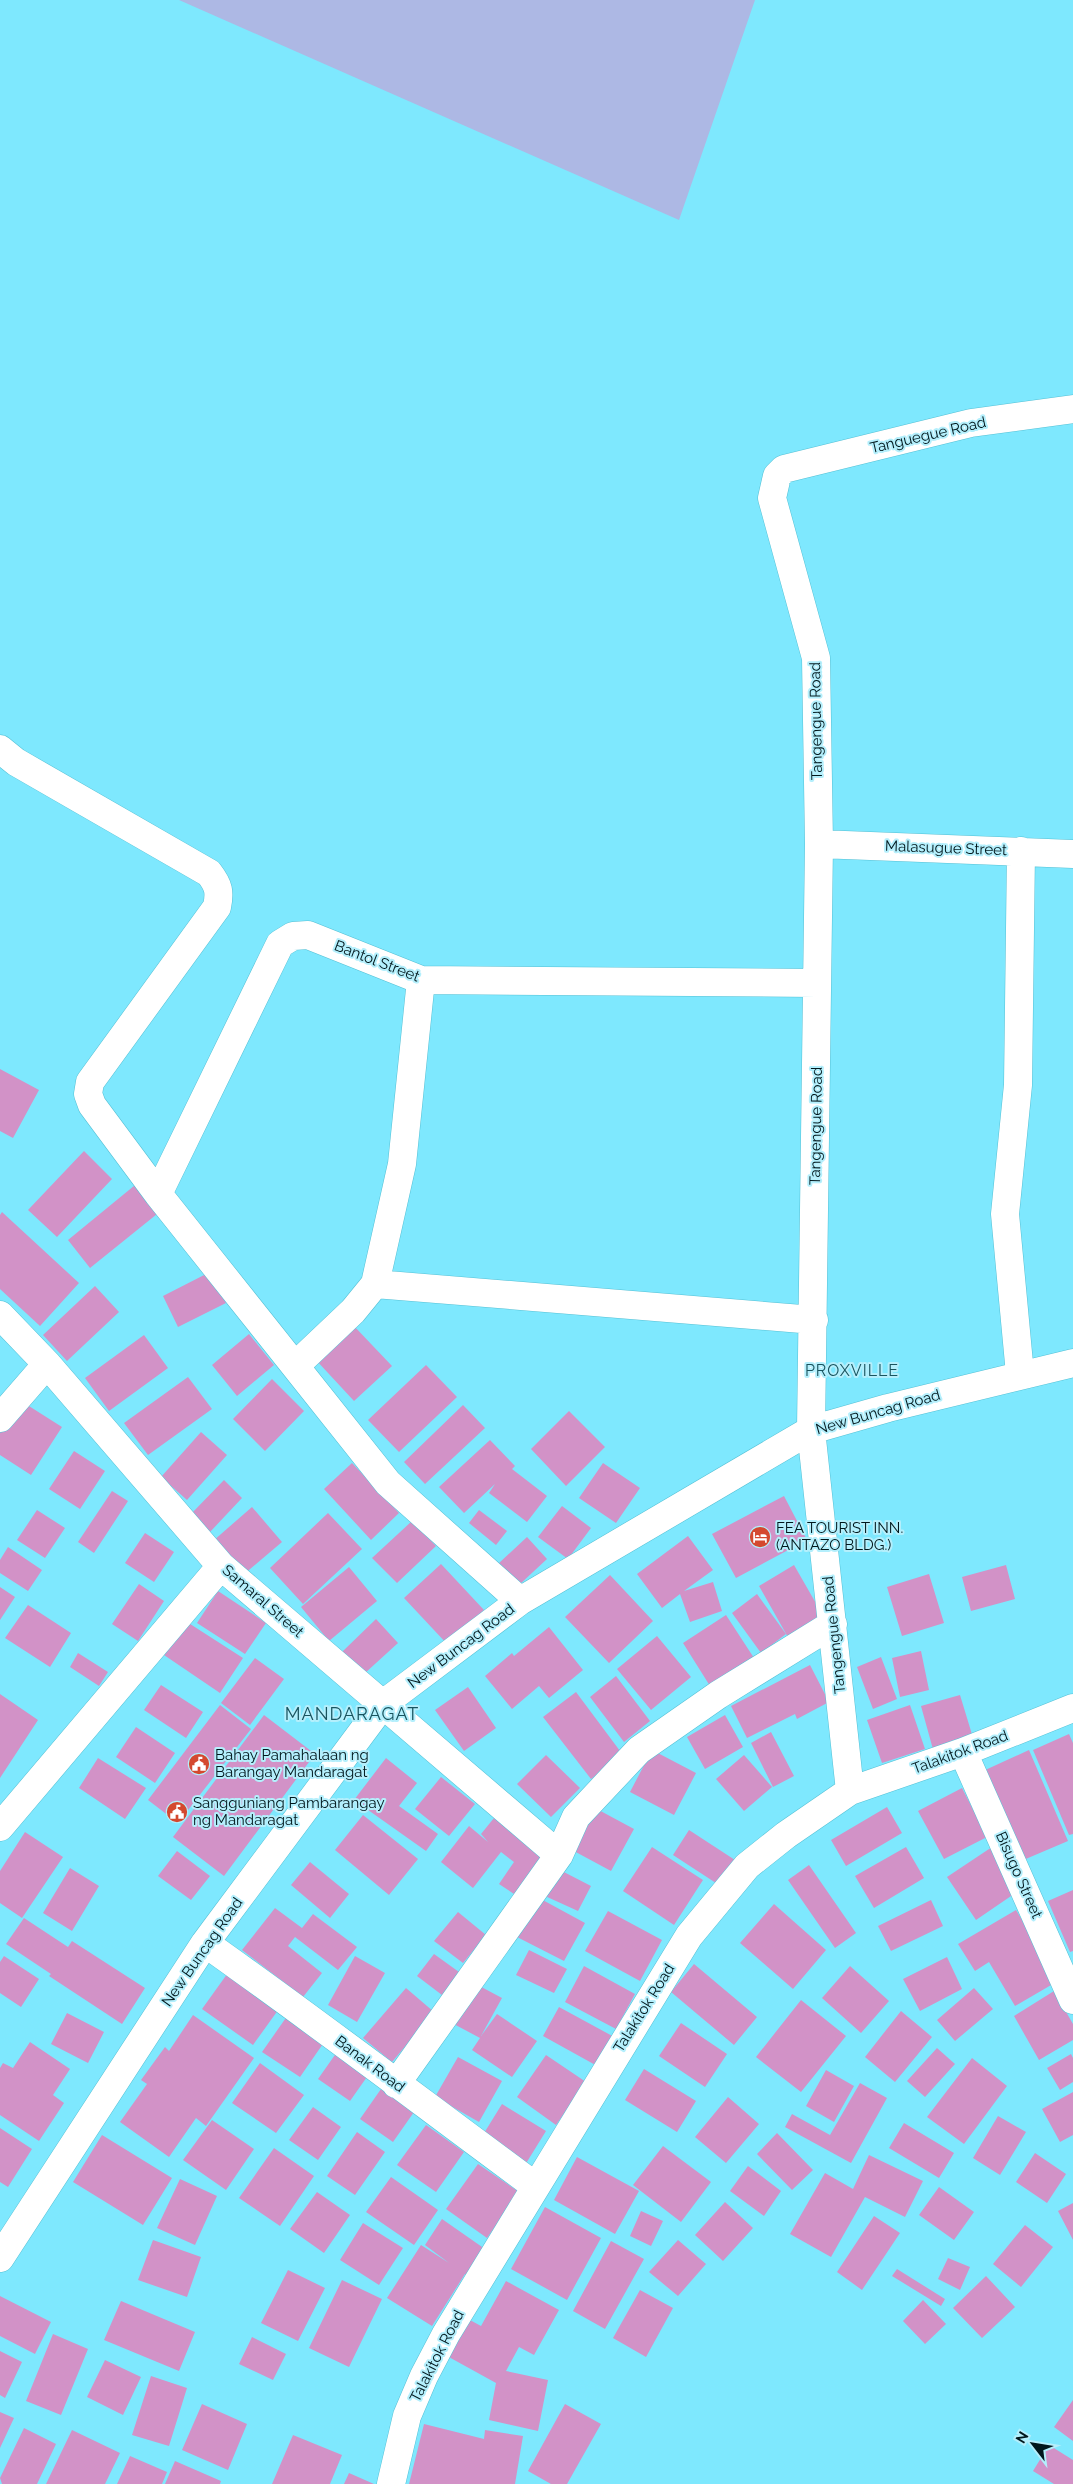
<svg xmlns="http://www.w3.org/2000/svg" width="1073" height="2484" font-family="Raleway,sans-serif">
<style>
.green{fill:#adb8e4}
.building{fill:#d292c7}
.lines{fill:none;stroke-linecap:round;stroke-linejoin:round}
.street-casing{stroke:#54c0d5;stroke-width:29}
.street{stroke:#fff;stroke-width:28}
.labels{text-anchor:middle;stroke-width:4;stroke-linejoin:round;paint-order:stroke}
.street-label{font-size:15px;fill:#01171c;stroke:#b4effc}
.poi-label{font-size:15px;fill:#01171c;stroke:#b4effc;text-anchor:start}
.neighbourhood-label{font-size:16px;letter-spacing:1px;fill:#19545f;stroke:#b4effc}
.quarter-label{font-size:18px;letter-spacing:1px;fill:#19545f;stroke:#b4effc}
</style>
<rect width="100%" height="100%" fill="#7ee8fe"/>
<path class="green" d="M179,0H755L679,220Z"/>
<path class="building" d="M0,1069L39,1090L13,1138L0,1131Z
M84,1151L112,1179L57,1237L28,1210Z
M140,1181L162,1210L90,1268L68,1240Z
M2,1212L79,1283L40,1326L0,1289V1215Z
M210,1272L226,1303L178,1327L163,1296Z
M95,1286L119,1312L67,1361L43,1335Z
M353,1325L392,1366L354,1401L316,1360Z
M249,1334L274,1365L237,1396L212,1365Z
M144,1335L168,1368L109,1411L85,1378Z
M426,1365L457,1397L399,1452L368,1420Z
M188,1377L212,1409L148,1455L124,1423Z
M272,1379L304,1411L265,1451L233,1419Z
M21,1401L62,1427L31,1475L0,1455V1433Z
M463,1405L485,1428L425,1484L404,1462Z
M569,1411L605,1447L566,1486L531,1449Z
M201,1432L227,1455L187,1500L161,1477Z
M490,1440L515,1466L512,1469L547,1496L527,1522L489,1493L495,1484L464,1513L439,1487Z
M74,1451L105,1471L80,1509L49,1489Z
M352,1463L399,1513L371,1540L324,1489Z
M603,1463L640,1488L616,1523L579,1498Z
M224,1480L242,1498L210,1532L191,1514Z
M112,1491L128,1501L94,1553L78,1542Z
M784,1496L807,1540L736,1578L712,1534Z
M562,1506L591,1528L568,1559L538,1537Z
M252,1507L282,1542L243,1575L213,1541Z
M37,1510L65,1528L45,1558L17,1540Z
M479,1510L507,1531L496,1545L469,1523Z
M328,1513L362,1549L303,1604L270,1568Z
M412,1521L436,1546L397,1583L372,1558Z
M145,1533L174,1552L154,1582L125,1563Z
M688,1536L713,1570L684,1591L713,1582L722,1611L690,1622L680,1594L662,1608L637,1574Z
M527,1537L547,1559L519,1585L498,1564Z
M8,1547L42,1570L28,1591L0,1573V1560Z
M441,1564L484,1610L448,1645L404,1598Z
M794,1565L825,1619L789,1639L759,1586Z
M1006,1565L1015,1599L971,1611L962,1577Z
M349,1567L377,1601L329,1641L301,1607Z
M929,1574L944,1623L902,1636L887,1587Z
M610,1575L653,1621L609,1663L565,1617Z
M139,1584L164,1601L138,1641L112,1624Z
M0,1587L15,1597L0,1620Z
M218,1591L266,1623L245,1654L197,1623Z
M757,1594L786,1634L761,1653L732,1613Z
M28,1605L71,1633L50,1667L5,1638Z
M726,1615L754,1658L710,1686L683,1643Z
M376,1619L398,1643L364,1674L342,1652Z
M187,1622L243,1658L220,1693L164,1655Z
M549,1627L583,1670L549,1698L539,1686L512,1709L485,1676L512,1653L514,1656Z
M657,1636L691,1677L651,1710L617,1669Z
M921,1651L929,1690L900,1697L892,1658Z
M78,1653L108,1672L99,1686L70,1667Z
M881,1657L897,1699L873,1709L857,1667Z
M255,1658L284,1679L250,1725L221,1703Z
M810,1665L829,1702L797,1719L795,1714L747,1738L731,1706Z
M616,1676L650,1721L624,1742L590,1697Z
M161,1685L203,1712L186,1738L144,1710Z
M468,1687L496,1728L464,1751L435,1710Z
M576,1692L623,1755L591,1779L543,1717Z
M0,1694L38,1720L0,1778Z
M960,1695L974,1741L934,1753L921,1706Z
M220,1705L251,1729L178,1823L148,1800Z
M910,1705L925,1749L882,1763L867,1720Z
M264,1715L315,1754L224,1876L173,1837Z
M725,1715L743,1747L705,1769L687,1737Z
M136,1727L175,1753L155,1783L116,1757Z
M771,1732L794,1776L773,1787L751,1743Z
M1069,1734L1073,1743V1834L1069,1835L1033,1750Z
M652,1750L696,1773L674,1815L630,1792Z
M1029,1750L1068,1841L1021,1861L983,1771Z
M546,1755L580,1788L551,1817L517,1784Z
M744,1755L772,1787L744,1811L716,1779Z
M98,1758L146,1788L125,1819L79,1788Z
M386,1758L417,1783L399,1806L438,1834L426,1851L354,1800Z
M441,1777L475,1804L449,1836L415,1809Z
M962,1788L987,1837L944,1859L918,1811Z
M887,1807L902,1833L846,1866L831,1840Z
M595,1808L634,1829L611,1871L572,1850Z
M363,1815L418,1859L389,1895L335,1850Z
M494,1818L546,1860L520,1898L499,1884L514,1862L501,1852L473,1888L441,1862L469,1826L488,1842L481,1834Z
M689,1830L735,1860L719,1885L673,1855Z
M25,1832L63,1857L22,1918L0,1903V1871Z
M652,1847L703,1880L674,1925L623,1891Z
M906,1847L924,1878L874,1908L855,1876Z
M992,1847L1020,1890L976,1920L947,1877Z
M177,1851L210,1876L191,1900L158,1876Z
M310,1862L349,1894L330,1918L291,1885Z
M809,1865L856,1933L835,1948L788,1880Z
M70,1868L99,1886L72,1931L43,1913Z
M558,1869L591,1886L578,1911L545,1896Z
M1073,1890V1951L1070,1952L1048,1901Z
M539,1898L585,1923L564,1961L517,1937Z
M931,1900L943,1926L891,1951L878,1926Z
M774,1904L826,1950L793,1989L740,1943Z
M275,1908L302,1928L313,1914L357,1947L338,1970L295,1937L288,1946L322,1973L303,1997L242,1950Z
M1016,1910L1058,1981L1015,2006L989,1962L975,1971L958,1944Z
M608,1911L662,1940L640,1981L585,1951Z
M458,1912L486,1935L463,1963L434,1941Z
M24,1918L68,1947L72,1941L145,1988L122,2024L49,1976L51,1974L6,1944Z
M529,1950L567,1969L554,1993L516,1975Z
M434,1954L459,1972L442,1995L417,1976Z
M4,1956L39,1979L21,2007L0,1993V1962Z
M355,1956L385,1973L357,2022L328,2005Z
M947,1957L962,1989L920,2011L903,1979Z
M694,1964L757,2017L734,2045L671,1992Z
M584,1966L635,1994L616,2029L565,2002Z
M850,1966L889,2001L861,2033L822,1998Z
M230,1970L281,2006L253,2045L202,2009Z
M472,1982L502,1998L481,2036L497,2014L537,2041L512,2077L472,2050L480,2038L450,2022Z
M406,1988L434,2012L392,2062L363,2038Z
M974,1988L993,2009L955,2041L937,2020Z
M1054,1991L1073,2024V2040L1039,2060L1014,2016Z
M801,2000L846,2036L801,2092L756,2057Z
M559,2007L616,2038L599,2067L543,2036Z
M901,2011L932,2037L895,2082L865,2057Z
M290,2012L327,2038L300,2077L262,2052Z
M67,2013L104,2032L88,2063L51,2044Z
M193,2015L254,2058L206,2126L196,2118L169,2157L120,2122L147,2084L141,2080L165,2047L169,2051Z
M681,2023L727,2054L705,2087L659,2056Z
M30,2042L70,2069L53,2095L64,2103L39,2141L0,2115V2068L3,2063L13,2068Z
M937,2048L955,2064L925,2097L907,2081Z
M337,2052L369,2074L350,2101L318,2079Z
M1071,2054L1073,2058V2082L1060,2090L1047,2068Z
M546,2055L586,2082L556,2125L517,2097Z
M458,2057L502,2081L479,2122L435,2097Z
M972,2058L1007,2086L964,2144L927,2117Z
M260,2063L304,2095L276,2133L232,2103Z
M644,2069L696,2101L677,2132L625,2100Z
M826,2070L854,2086L834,2122L806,2106Z
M860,2083L887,2098L851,2163L785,2127L792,2114L830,2135Z
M381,2089L414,2112L393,2142L360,2119Z
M1073,2092V2135L1060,2142L1042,2109Z
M728,2097L759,2124L726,2163L695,2137Z
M502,2104L546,2131L525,2165L481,2138Z
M313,2107L341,2127L318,2160L289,2140Z
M998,2116L1026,2132L1000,2175L973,2158Z
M212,2120L254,2149L226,2190L183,2160Z
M904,2123L954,2153L939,2178L889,2148Z
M426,2125L464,2152L436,2192L397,2165Z
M0,2128L32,2149L8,2187L0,2182Z
M357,2132L385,2152L355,2195L327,2176Z
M777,2133L813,2170L792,2190L757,2154Z
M102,2135L172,2178L143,2225L73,2182Z
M663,2146L711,2182L681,2222L633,2185Z
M274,2148L314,2176L280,2226L239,2198Z
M1035,2153L1066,2174L1047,2203L1016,2182Z
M869,2155L923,2181L905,2217L865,2197L831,2257L790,2234L825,2173L853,2189Z
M577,2157L639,2191L615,2234L554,2200Z
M478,2164L519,2192L487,2238L446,2209Z
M748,2166L781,2191L764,2216L730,2191Z
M391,2177L438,2210L414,2245L366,2212Z
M180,2179L217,2196L195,2245L157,2228Z
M939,2187L974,2212L954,2240L919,2215Z
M317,2192L350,2215L324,2253L290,2229Z
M725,2202L753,2228L723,2261L695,2235Z
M1073,2203V2240L1058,2211Z
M545,2207L601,2238L567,2300L511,2269Z
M641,2211L663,2221L651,2246L630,2236Z
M874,2216L900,2233L862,2290L837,2272Z
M442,2219L485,2249L467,2275L465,2274L432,2326L387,2298L421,2245L449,2263L425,2245Z
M363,2223L403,2248L379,2285L340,2260Z
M1025,2225L1053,2247L1021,2287L993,2264Z
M153,2240L201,2257L187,2297L138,2280Z
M678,2240L706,2264L678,2296L649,2272Z
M611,2241L644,2259L605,2329L573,2311Z
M948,2258L970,2267L960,2290L938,2279Z
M897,2269L945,2299L941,2306L892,2276Z
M288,2270L325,2288L298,2341L261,2323Z
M986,2276L1015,2307L982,2338L953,2308Z
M342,2280L382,2299L349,2367L309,2348Z
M506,2281L559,2310L534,2355L519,2347L506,2371L548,2380L538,2431L489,2420L496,2383L447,2356L468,2319L481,2326Z
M640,2290L673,2308L646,2357L613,2338Z
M0,2296L51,2322L35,2354L0,2336Z
M923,2300L946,2324L925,2344L903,2321Z
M121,2301L195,2332L179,2371L104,2340Z
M53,2334L88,2349L61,2415L26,2401Z
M252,2337L286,2354L273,2380L239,2364Z
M0,2351L22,2362L5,2398L0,2395Z
M105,2360L141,2377L123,2415L87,2397Z
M151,2376L187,2388L169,2446L132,2435Z
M1073,2400V2441L1054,2427Z
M202,2404L247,2424L228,2470L182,2450Z
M565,2404L601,2424L567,2484H551L528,2471Z
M0,2412L14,2418L0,2448Z
M424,2424L484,2439L485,2430L523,2436L515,2484H409Z
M24,2428L56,2444L37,2484H2L0,2478Z
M72,2430L120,2453L105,2484H46Z
M293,2435L342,2455L330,2484H272Z
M1049,2445L1073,2460V2484H1054L1033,2471Z
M130,2456L167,2472L162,2484H117Z
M175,2461L221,2481L220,2484H165Z
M349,2473L374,2484H344Z"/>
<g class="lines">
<g class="street-casing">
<path id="street" d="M0,749L16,762L209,873C219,886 220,892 217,907L90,1082L88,1094L92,1105L158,1194L388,1483L520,1601
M819,844L1073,854
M158,1194L280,944L293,936L308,935L421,980L817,983
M375,1284L814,1320
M0,1315L47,1364L221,1566L559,1855
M295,1366L353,1311L375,1284L402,1164L421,980
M1020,1374L1005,1214L1018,1085L1021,851
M0,1418L47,1364
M963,1752L1073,2000
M850,1791L811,1430L819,844L816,658L772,498L777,476L784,469L971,423L1073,409
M0,1827L221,1566
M205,1943C317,2022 425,2105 535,2186
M396,2084L559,1855L576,1817L639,1750L718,1695L833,1624
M0,2258L205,1943L383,1704L520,1601L811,1430L888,1408L1073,1363
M391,2484L407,2416L424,2376L446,2334L689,1936L747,1866L786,1835L850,1791L963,1752L1073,1708"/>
</g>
<use href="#street" class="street"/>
</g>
<defs>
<g id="hotel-disc" transform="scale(1.125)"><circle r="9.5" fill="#d4492f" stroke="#b4effc"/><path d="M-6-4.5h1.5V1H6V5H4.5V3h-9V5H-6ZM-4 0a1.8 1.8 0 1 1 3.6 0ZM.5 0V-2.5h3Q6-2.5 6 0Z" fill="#fff"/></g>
<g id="civic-disc" transform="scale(1.125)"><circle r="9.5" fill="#d4492f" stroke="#b4effc"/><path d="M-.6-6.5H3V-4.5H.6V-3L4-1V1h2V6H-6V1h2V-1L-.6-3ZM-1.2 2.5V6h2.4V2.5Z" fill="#fff"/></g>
</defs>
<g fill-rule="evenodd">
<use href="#hotel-disc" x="760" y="1537"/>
<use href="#civic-disc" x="199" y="1764"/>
<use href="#civic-disc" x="177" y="1812"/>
</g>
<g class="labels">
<g class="street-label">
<text transform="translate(928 435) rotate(-13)" y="5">Tanguegue Road</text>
<text transform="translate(816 721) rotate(-91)" y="5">Tangengue Road</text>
<text transform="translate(946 848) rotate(2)" y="5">Malasugue Street</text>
<text transform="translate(377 961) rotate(21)" y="5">Bantol Street</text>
<text transform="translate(816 1126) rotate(-89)" y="5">Tangengue Road</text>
<text transform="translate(878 1412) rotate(-16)" y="5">New Buncag Road</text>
<text transform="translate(263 1601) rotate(41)" y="5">Samaral Street</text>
<text transform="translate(834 1635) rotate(-96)" y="5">Tangengue Road</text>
<text transform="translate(461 1646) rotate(-37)" y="5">New Buncag Road</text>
<text transform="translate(960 1752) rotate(-20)" y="5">Talakitok Road</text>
<text transform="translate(1019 1875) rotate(66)" y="5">Bisugo Street</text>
<text transform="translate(202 1952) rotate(-55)" y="5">New Buncag Road</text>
<text transform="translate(644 2008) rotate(-58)" y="5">Talakitok Road</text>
<text transform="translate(370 2064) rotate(37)" y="5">Banak Road</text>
<text transform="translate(437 2356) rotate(-63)" y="5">Talakitok Road</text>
</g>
<g class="poi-label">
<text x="776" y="1533">FEA TOURIST INN.<tspan x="776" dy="17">(ANTAZO BLDG.)</tspan></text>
<text x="215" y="1760">Bahay Pamahalaan ng<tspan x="215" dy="17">Barangay Mandaragat</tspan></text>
<text x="193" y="1808">Sangguniang Pambarangay<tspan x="193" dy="17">ng Mandaragat</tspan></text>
</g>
<g class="neighbourhood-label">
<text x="852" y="1376">PROXVILLE</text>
</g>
<g class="quarter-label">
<text x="352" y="1720">MANDARAGAT</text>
</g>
</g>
<g transform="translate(1033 2444) rotate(301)" stroke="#b4effc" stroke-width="4" paint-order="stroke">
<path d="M0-4L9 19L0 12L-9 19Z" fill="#01171c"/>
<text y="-8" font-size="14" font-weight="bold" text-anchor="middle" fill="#01171c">N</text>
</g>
</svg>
